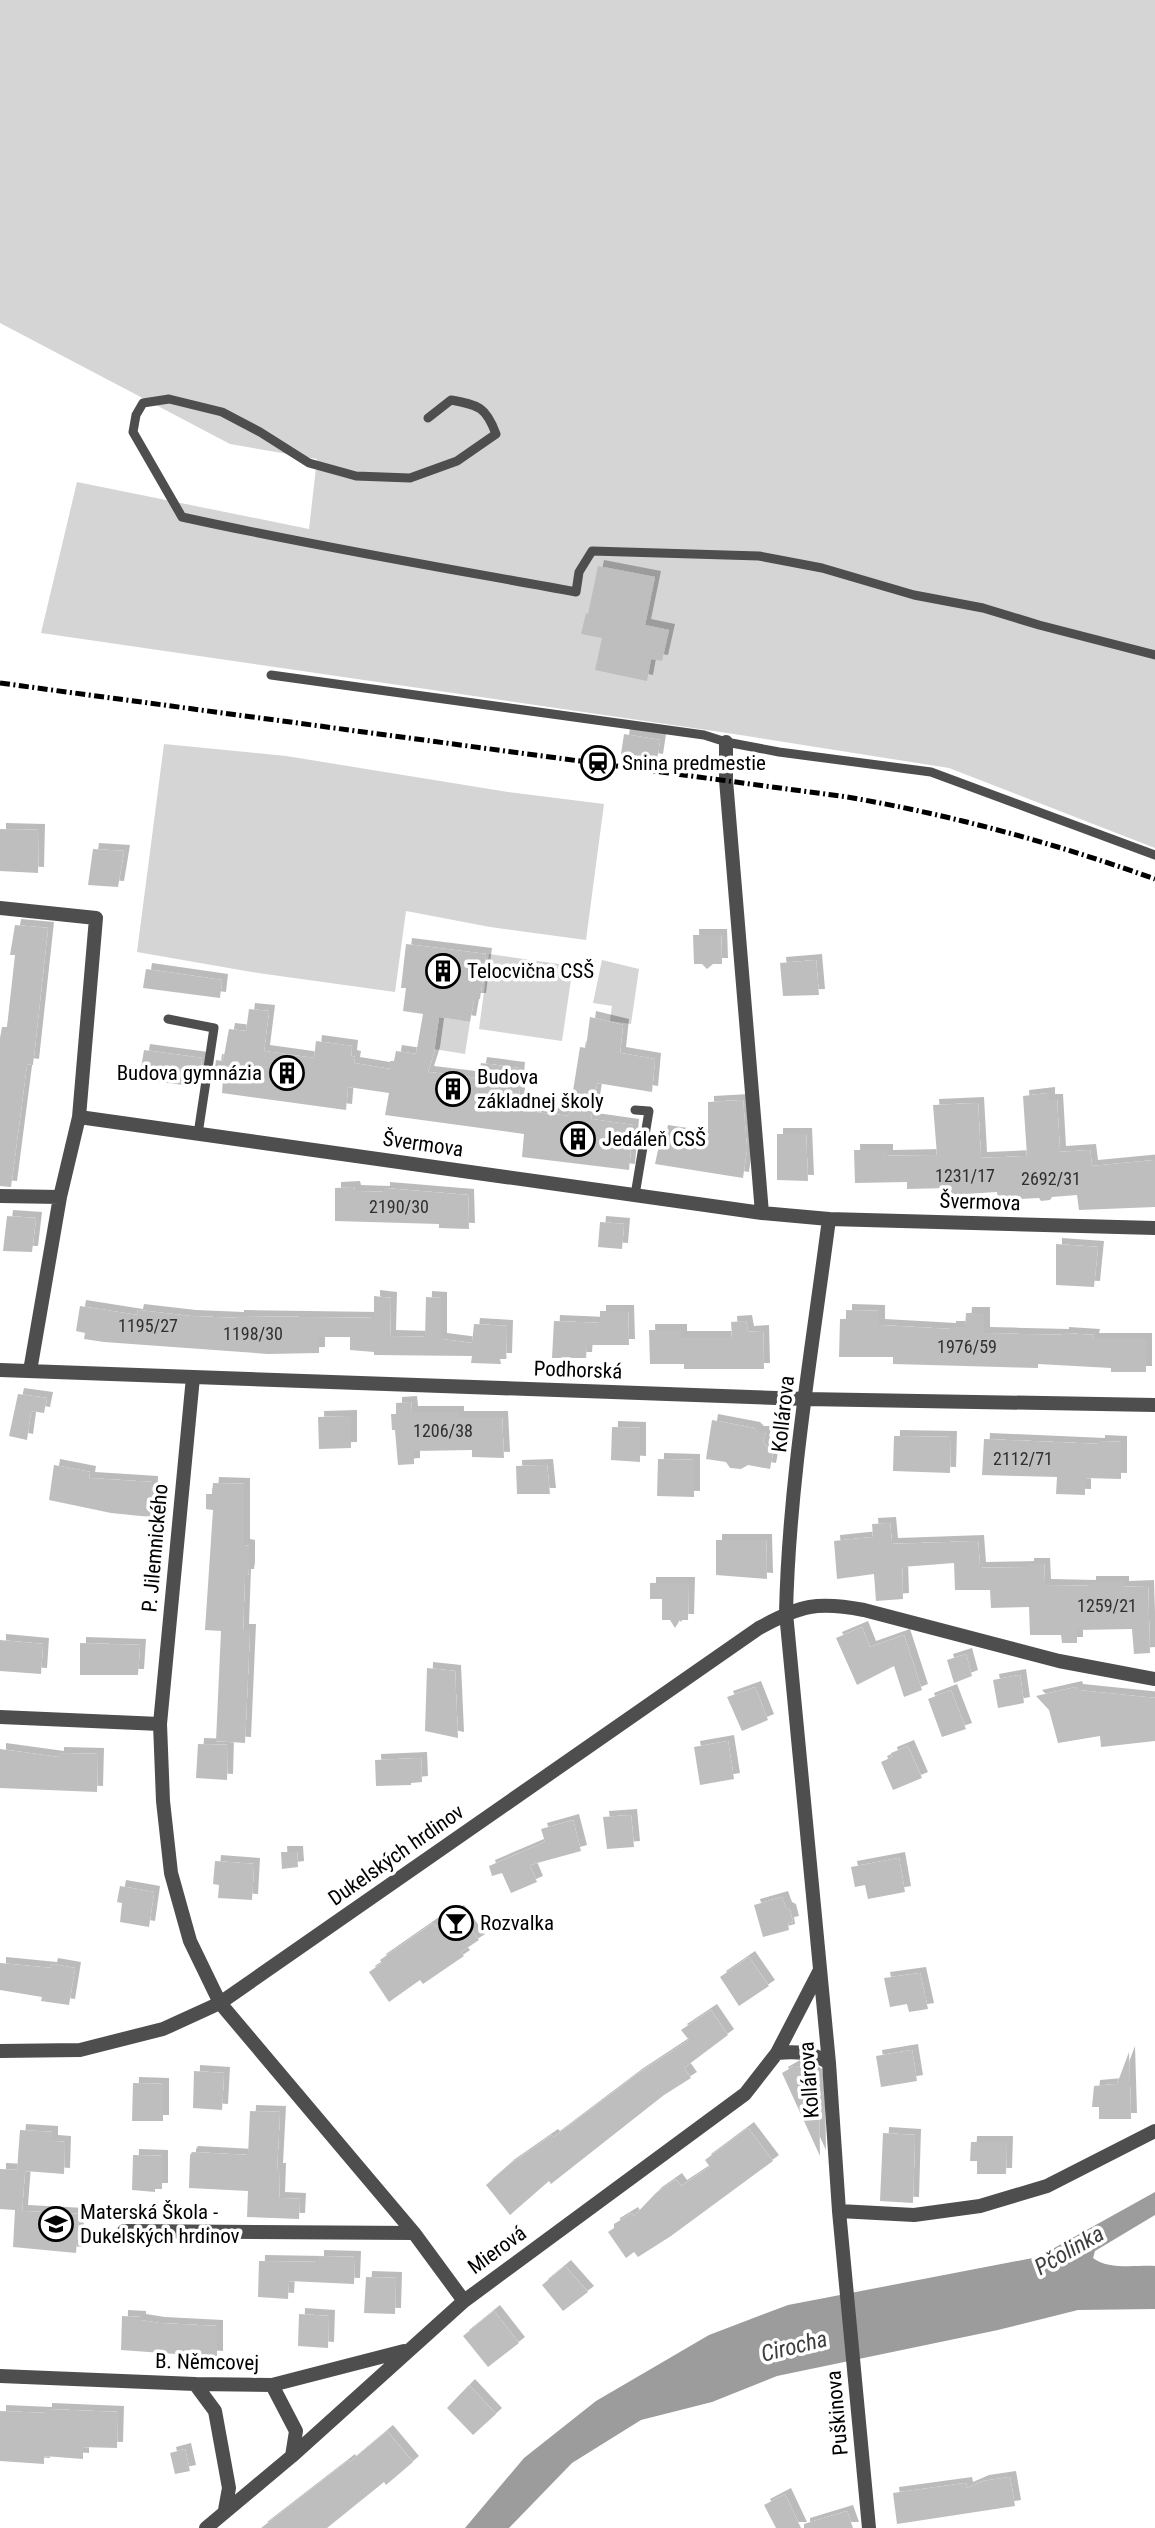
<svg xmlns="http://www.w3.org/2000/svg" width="1155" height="2528" font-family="'Roboto Condensed',sans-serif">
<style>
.green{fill:#d5d5d5}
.water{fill:#9c9c9c}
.building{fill:#bebebe;filter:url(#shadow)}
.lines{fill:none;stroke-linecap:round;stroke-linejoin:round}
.service{stroke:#4e4e4e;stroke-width:9}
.minor{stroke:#4e4e4e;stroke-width:14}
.rail{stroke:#000;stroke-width:5;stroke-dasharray:10 3.5 2 3.5;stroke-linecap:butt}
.labels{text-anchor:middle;stroke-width:7;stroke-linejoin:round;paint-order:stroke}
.number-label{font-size:18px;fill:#303030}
.poi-label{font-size:21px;fill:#000;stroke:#fff;text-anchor:start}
.street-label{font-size:21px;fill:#000;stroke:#fff}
.water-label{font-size:23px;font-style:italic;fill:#3d3d3d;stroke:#fff}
</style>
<defs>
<filter id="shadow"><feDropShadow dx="6" dy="-6" stdDeviation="0" flood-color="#0004"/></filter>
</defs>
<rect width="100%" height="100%" fill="#fff"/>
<path class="green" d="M0,0H1155V848L949,768L734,734L41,633L77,482L309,529L317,459L230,444L0,323Z
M164,744L286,756L508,792L604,804L586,940L490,927L406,911L395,992L258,973L137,952Z
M489,954L573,966L562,1041L479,1029Z
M602,960L639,969L631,1024L610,1021L612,1006L593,1003Z
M439,1017L470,1022L465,1054L434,1049Z"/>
<path class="water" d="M1155,2192V2215L1095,2251L1093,2258C1108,2270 1136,2265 1155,2266V2309L1078,2310L998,2330L777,2376L712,2402L641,2420L572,2463L509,2528H465L524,2458L596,2401L709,2335L788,2305L1038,2257Z"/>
<path class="building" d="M598,566L655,577L645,625L669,630L662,661L651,659L647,681L595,670L602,638L581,634L586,613L588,614Z
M624,734L660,740L657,760L621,754Z
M0,829L39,830L38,873L0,871Z
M93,849L124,851L118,887L88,885Z
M15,925L48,928L33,1065L27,1064L11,1187L0,1186V1038L2,1027H7L15,955H10Z
M693,935H721L722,964H713L707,969L702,964H694Z
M406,944L486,954L480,999H474L470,1022L439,1017L434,1053L428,1072L478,1078L481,1063L519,1068L518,1079H521L517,1110L569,1116L580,1047L586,1048L590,1017L623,1025L620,1053L655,1059L652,1092L597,1083L591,1119L633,1125L629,1170L522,1157L524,1134L385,1115L389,1093L348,1087L346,1110L222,1093L223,1078L214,1076L216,1060L223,1061L229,1029L246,1031L249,1009L269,1011L264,1051L314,1058L316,1041L352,1046L351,1056L355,1057L354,1063L390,1069V1061H394L396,1051L416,1054L423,1014L403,1011L406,988H401Z
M816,960L819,995L783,996L780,963Z
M146,969L222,980L220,998L143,988Z
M144,1050L202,1058L200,1072L193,1071L190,1086L139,1079Z
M1049,1093V1100H1057L1060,1152L1090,1150L1092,1166L1155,1160V1207L1079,1210L1077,1195L1052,1197L1050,1200L1041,1201L1039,1198L998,1200L997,1192L949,1195L948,1188L907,1189V1182L855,1183L854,1150H887V1156L937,1155L933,1105L978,1103L981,1158L1027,1156L1023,1096Z
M743,1100L747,1149L743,1178L655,1164L662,1131L708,1138V1102Z
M777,1134H806L808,1181L777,1180Z
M354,1187L355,1191L384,1192V1188L468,1195L469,1229L439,1228V1224L335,1221V1188Z
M7,1216L36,1218L32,1252L3,1251Z
M600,1222L624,1224L622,1249L598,1247Z
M1056,1244L1098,1247L1094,1287L1056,1285Z
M374,1296L391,1298L390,1336L425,1337L426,1297L441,1298V1339L472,1343L474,1324L507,1326L506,1359H500L501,1364L471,1363L472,1356L374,1355V1352L350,1350V1337H319V1353L268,1354L104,1342L84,1339L85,1333L76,1331L80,1306L137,1315L138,1310L190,1316L238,1318V1316L374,1318Z
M846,1310L879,1311V1325L950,1329V1327H965L966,1313H984V1333L1063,1335V1333L1094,1335L1093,1339H1146V1372H1111V1368L1038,1364V1368L893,1364V1357H839L840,1319H846Z
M600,1311H628L629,1345H587L586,1358H552L554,1321L600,1323Z
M746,1321L748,1332L763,1331L764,1369H684V1364H650L649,1330H681V1337H732L731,1322Z
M18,1394L47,1398L44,1413L31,1411L27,1440L9,1436Z
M411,1402L412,1412H458V1417H502L504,1458L472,1457V1450L414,1451V1464L398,1465L395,1430H392L391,1414H396V1403Z
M351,1416V1448L319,1449L318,1417Z
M712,1420L754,1428L758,1432H766L763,1442L773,1453L770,1469L748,1465L741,1469L730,1468L726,1462L706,1459Z
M612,1427L640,1428V1462L611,1460Z
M894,1436L951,1437L950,1473L893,1471Z
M984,1439L1099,1444V1441L1121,1442V1479L1085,1478V1495L1056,1494L1057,1477L982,1475Z
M658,1459L694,1460V1497L657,1496Z
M54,1465L90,1472L89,1478L152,1482L151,1517L111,1513L49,1500Z
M547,1465L550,1494H517L516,1466Z
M213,1483L244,1484V1545L249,1546V1568L248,1575H245L243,1630H250L245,1743L216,1741L221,1631L205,1630L213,1510L206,1509V1494H212Z
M890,1523L892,1544L978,1541L980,1568L1028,1567V1564H1044L1045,1585L1090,1586V1582H1123V1587L1148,1586L1150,1653L1134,1654L1132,1629L1077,1630V1643H1062L1061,1635H1030L1029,1607L991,1608L990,1590H955L954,1563L902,1567L903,1599L876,1601L874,1574L837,1579L834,1541L873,1537L872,1524Z
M716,1540H766L767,1579L716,1575Z
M650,1583H689L688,1620H680L675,1628L670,1620H662V1599H650Z
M862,1627L870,1647L904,1635L922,1690L904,1697L894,1666L857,1685L836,1638Z
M0,1640L43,1644L41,1674L0,1671Z
M80,1643L140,1645L138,1675H80Z
M966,1654L972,1676L954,1683L947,1660Z
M427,1668L455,1671L458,1738L425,1731Z
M1020,1675L1024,1703L998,1708L993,1680Z
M755,1687L768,1720L742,1731L727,1697Z
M1076,1687L1077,1690L1155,1698V1741L1101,1747L1100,1736L1058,1743L1049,1710L1036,1696Z
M951,1690L966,1729L942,1737L928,1699Z
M728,1741L734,1779L700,1785L694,1747Z
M198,1744L228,1745L227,1780L196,1778Z
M908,1746L922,1778L893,1790L881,1762L892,1757L891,1753Z
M0,1749L58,1757V1753L98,1754L97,1792L0,1788Z
M421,1758L422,1782L411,1783V1785L376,1786L375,1760Z
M631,1815L634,1847L607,1849L603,1817Z
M573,1820L581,1851L530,1865L537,1882L511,1893L502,1873L492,1876L489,1866L545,1842L541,1829Z
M281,1852H297L298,1867L282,1869Z
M899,1858L905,1892L868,1899L865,1885L855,1887L851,1867Z
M215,1861L254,1864L252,1900L218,1898L219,1885L213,1884Z
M120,1886L154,1892L149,1927L120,1922L122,1903L117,1902Z
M782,1897L786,1908L790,1910L793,1922L788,1923L789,1930L763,1937L754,1905Z
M458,1911L479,1940L461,1952L464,1956L423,1984L420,1980L389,2002L369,1972L382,1963L380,1960L433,1923L436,1927Z
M749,1957L769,1986L739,2006L720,1977Z
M0,1963L51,1968L52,1964L75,1968L69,2005L41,2001L42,1997L0,1990Z
M920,1973L928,2009L909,2012L907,2004L890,2007L884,1978Z
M711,2010L728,2035L684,2068L691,2078L664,2095L551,2184L549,2181L510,2215L486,2185L509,2165L552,2135L554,2137L636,2075L689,2040L681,2030Z
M912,2050L917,2081L881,2087L876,2056Z
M1129,2052L1131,2119H1099V2107H1092L1094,2086L1117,2084Z
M794,2066L805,2067L816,2075L819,2092L820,2156L782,2073Z
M194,2071L224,2073L222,2110L193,2108Z
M133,2083L163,2084V2121H132Z
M250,2111L280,2112L277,2169H280L279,2198L300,2199L299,2219L247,2217L248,2191L189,2188L190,2155L192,2152L248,2155Z
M748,2128L773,2161L671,2236L638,2257L634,2252L626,2258L608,2232L614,2228V2224L632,2213L634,2216L656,2193L676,2179L681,2186L710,2167L705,2160Z
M20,2130L52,2132V2141L65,2142L64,2174L25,2171L22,2211L79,2214L76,2253L13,2247L15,2210L0,2209V2169L20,2170H17Z
M883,2133L915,2135L913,2203L880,2201Z
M971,2142H1007L1006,2174H977V2161H970Z
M133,2155L162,2156V2189H155V2192L132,2190Z
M318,2256L355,2257L354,2284L289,2281L288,2299L258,2297L259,2261L318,2262Z
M565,2266L588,2292L563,2311L542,2285Z
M366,2277L396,2278L395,2314L364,2313Z
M494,2311L519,2343L488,2367L463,2336Z
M299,2314L329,2316L328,2348L298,2346Z
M122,2316L140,2317V2320L159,2323L217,2326V2357L121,2350Z
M469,2385L496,2414L473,2435L447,2408Z
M46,2409L118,2412L117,2448L83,2447V2459L44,2456V2464L0,2461V2411L46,2413Z
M387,2431L413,2462L386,2485L384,2482L327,2528H261L349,2460L350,2462Z
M185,2449L190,2471L175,2474L170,2453Z
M1010,2477L1015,2506L897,2524L893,2493L966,2483L967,2488L983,2481Z
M785,2494L801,2528H776L764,2505Z
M847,2511L853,2528H804V2524Z"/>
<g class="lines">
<path class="service" d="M428,418L451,400C479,405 486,407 496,434L457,461L410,478L356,476L309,463L260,432L222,412L169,399L143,403L136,415L133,432L182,517C313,546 445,568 576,592L579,572L592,551L759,556L822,568L914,595L983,608L1039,625L1155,655
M271,675L704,735L726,742L779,752L931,772L1155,855
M168,1019L214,1028L198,1134
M635,1195L649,1111L635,1110"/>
<path class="minor" d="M726,742V780L762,1213
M0,908L96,918L79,1117L60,1197L30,1371
M79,1117L762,1213L829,1219L1155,1228
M0,1196L60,1197
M829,1219C812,1350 789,1482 786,1613L829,2063L839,2211L869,2528
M0,1370L805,1399L1155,1405
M193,1377L160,1724L163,1801L171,1873L190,1941L220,2003L414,2233L464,2301
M0,1717L160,1724
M0,2051L80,2050L163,2029L220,2003L759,1628C801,1605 817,1601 864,1610L1059,1661L1155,1679
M777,2053L820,1970
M839,2211L914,2215L980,2206L1047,2186L1155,2131
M124,2231L414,2233
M0,2376L195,2384L272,2385L404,2351
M195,2384L215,2411L229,2488L225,2510
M272,2385L296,2431L292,2456
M206,2528L292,2456L464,2301L745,2094L777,2053C797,2051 812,2052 829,2063"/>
<path class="rail" d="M0,683L847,797C952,815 1054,843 1155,879"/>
</g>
<defs>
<g id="station-ring" transform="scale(1.75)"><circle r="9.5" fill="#fff" stroke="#000" stroke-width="1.5"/><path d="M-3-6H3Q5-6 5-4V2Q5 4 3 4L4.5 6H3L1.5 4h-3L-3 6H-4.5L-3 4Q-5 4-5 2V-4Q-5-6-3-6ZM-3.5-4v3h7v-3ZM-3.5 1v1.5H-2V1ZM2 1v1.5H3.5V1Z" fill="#000"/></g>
<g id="building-ring" transform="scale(1.75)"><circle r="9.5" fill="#fff" stroke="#000" stroke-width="1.5"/><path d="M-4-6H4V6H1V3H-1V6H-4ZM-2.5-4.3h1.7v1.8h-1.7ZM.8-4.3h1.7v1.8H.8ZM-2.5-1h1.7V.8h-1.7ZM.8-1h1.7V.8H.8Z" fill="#000"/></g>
<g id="bar-ring" transform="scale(1.75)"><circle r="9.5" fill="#fff" stroke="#000" stroke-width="1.5"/><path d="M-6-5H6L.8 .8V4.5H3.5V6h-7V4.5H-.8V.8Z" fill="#000"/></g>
<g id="school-ring" transform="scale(1.75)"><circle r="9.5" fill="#fff" stroke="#000" stroke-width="1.5"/><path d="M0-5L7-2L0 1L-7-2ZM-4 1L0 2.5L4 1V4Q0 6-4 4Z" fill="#000"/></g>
</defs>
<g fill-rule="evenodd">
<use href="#station-ring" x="598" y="763"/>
<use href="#building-ring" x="443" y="971"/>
<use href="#building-ring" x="287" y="1073"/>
<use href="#building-ring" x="453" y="1089"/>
<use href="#building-ring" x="578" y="1139"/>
<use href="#bar-ring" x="456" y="1923"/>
<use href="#school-ring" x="56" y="2224"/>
</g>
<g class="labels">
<g class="number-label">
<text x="965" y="1182">1231/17</text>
<text x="1051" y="1185">2692/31</text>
<text x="399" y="1213">2190/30</text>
<text x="148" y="1332">1195/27</text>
<text x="253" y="1340">1198/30</text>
<text x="967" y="1353">1976/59</text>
<text x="443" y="1437">1206/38</text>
<text x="1023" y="1465">2112/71</text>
<text x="1107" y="1612">1259/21</text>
</g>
<g class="poi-label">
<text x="622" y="770">Snina predmestie</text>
<text x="467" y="978">Telocvična CSŠ</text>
<text x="262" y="1080" text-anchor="end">Budova gymnázia</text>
<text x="477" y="1084">Budova<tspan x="477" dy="24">základnej školy</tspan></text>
<text x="602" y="1146">Jedáleň CSŠ</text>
<text x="480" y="1930">Rozvalka</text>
<text x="80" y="2219">Materská Škola -<tspan x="80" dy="24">Dukelských hrdinov</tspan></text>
</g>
<g class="street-label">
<text transform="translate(423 1144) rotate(8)" y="7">Švermova</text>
<text transform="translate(980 1202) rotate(2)" y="7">Švermova</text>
<text transform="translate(578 1370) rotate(2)" y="7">Podhorská</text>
<text transform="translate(783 1414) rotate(-84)" y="7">Kollárova</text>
<text transform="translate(155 1548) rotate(-85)" y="7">P. Jilemnického</text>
<text transform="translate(396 1855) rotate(-35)" y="7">Dukelských hrdinov</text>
<text transform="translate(809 2080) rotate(-94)" y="7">Kollárova</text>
<text transform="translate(497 2250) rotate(-36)" y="7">Mierová</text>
<text transform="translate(207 2362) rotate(1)" y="7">B. Němcovej</text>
<text transform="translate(837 2413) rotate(-95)" y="7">Puškinova</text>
</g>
<g class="water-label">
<text transform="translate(1069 2250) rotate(-30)" y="8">Pčolinka</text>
<text transform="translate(794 2346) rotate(-14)" y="8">Cirocha</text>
</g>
</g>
</svg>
